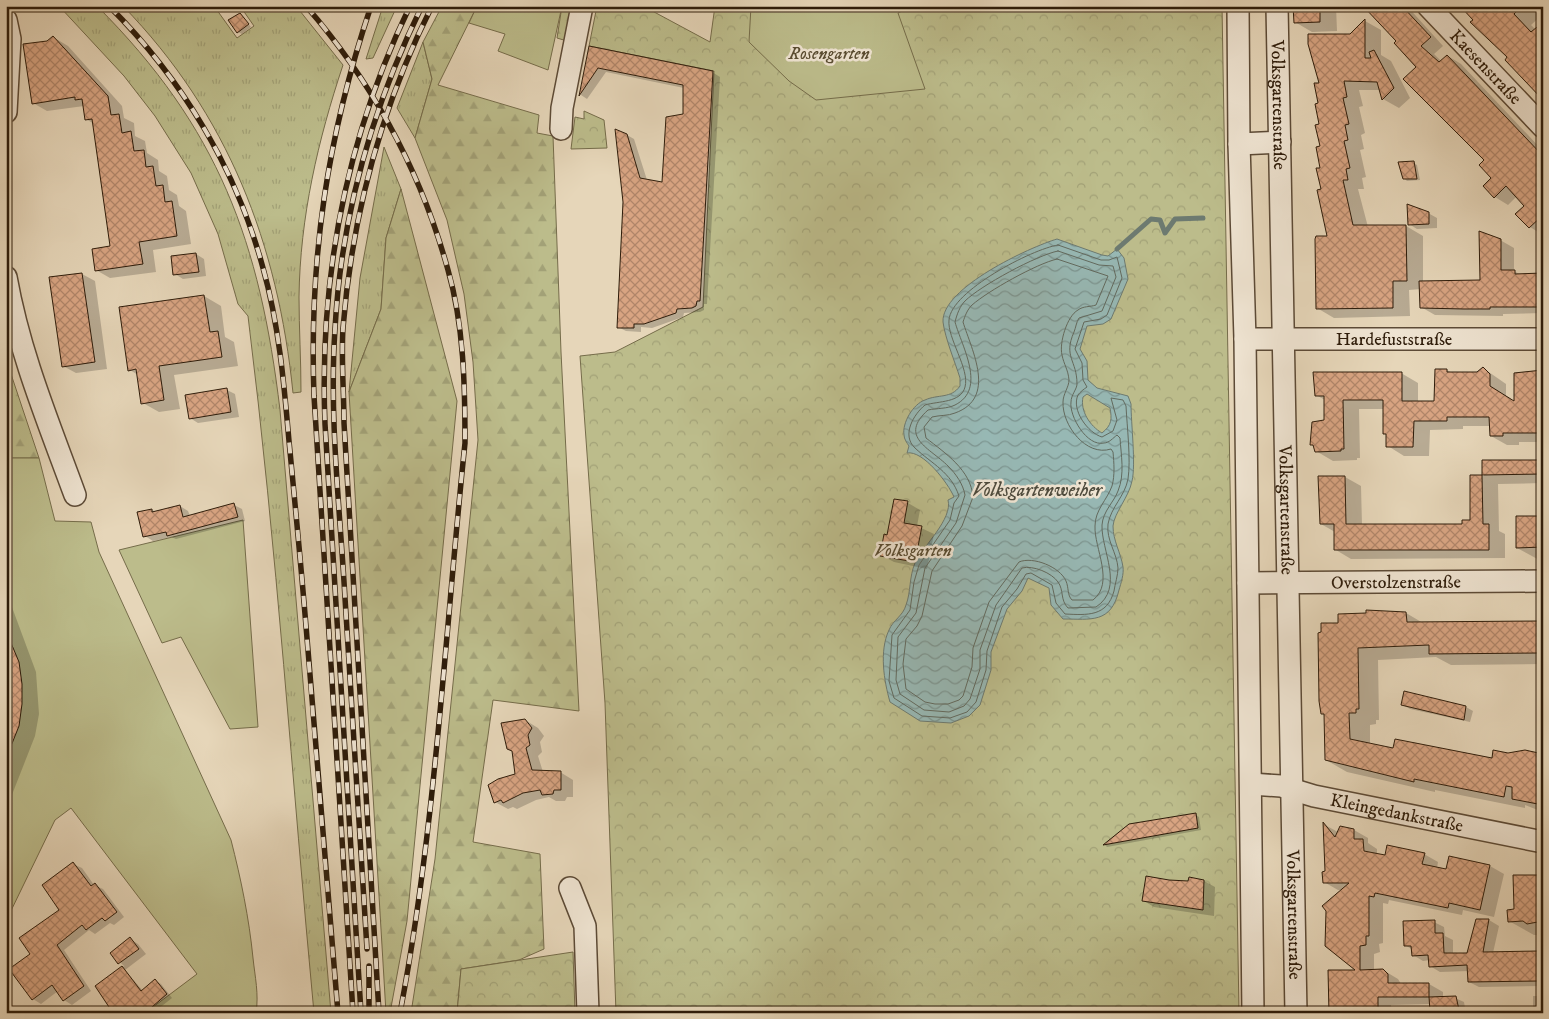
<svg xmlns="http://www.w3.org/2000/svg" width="1549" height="1019" font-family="'IM FELL DW Pica',serif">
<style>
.grass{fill:url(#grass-tufts);stroke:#756c4a}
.forest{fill:url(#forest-firs);stroke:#756c4a}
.park{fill:url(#park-crowns);stroke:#756c4a}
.garden{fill:#bcbc8b;stroke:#756c4a}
.water{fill:url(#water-waves);stroke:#6d7a70;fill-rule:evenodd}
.shadow{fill:#0003}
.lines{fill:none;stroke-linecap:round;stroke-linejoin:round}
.shore{stroke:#626a5f;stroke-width:1}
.stream{stroke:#6d7a70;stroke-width:5}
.building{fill:url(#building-cross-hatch);stroke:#2e1c0a}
.minor-casing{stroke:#5c4a36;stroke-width:24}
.minor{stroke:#efe4d2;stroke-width:21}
.rail-casing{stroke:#2e1c0a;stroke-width:5.5}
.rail{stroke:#efe4d2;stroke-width:4;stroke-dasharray:11;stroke-linecap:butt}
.labels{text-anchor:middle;stroke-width:5;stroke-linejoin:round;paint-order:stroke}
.park-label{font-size:18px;font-style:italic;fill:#594c31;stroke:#efe4d2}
.street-label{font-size:18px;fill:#2e1c0a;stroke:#efe4d2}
.water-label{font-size:19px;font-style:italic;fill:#4e4b3d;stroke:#efe4d2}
</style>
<defs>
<pattern id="grass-tufts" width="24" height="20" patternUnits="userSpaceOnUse" patternTransform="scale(1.25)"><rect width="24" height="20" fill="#bcbc8b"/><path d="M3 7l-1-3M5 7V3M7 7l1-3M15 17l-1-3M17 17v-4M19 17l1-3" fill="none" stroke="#a2a177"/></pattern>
<pattern id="forest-firs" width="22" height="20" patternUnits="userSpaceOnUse" patternTransform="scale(1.25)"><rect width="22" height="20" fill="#bcbc8b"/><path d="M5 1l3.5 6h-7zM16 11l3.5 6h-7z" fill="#a2a177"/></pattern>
<pattern id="park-crowns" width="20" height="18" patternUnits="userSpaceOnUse" patternTransform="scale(1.25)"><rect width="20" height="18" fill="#bcbc8b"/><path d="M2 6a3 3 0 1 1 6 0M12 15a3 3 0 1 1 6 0" fill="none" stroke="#a2a177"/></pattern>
<pattern id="water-waves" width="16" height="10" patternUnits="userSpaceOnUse" patternTransform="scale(1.25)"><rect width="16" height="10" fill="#97b8b4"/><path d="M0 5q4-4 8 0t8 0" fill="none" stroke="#7c9591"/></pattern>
<pattern id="building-cross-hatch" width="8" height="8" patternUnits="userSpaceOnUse" patternTransform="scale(1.25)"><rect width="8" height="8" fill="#d8a482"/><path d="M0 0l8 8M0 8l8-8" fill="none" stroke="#b08569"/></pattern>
</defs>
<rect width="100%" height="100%" fill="#e6d6b9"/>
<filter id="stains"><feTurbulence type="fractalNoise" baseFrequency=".004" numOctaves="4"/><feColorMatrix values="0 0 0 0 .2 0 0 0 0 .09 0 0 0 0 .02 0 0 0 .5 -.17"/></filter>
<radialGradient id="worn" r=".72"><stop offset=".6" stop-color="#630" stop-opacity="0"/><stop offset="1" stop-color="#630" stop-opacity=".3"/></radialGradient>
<path class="grass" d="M59,6H97C219,128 260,242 280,410L331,1013H314C292,781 277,548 248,316L238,304L218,234L191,173L155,116L124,76Z
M123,6H214L237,38L254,26L240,6H296L343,65C318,140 300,217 299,297C299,328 301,360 301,392L293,393C278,244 228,114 123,6Z
M383,6H397L373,58L366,59Z
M423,42L432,79L415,138L397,108Z
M384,147L401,189L386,238L381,309L349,392L360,278Z"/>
<path class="forest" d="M442,6H477L438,85L539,115L537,133L553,136L561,352L579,711L493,700L473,842L540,854L544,949L519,960L461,969L457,1013H411L435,859L478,440L473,362L464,294L447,220L415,138L432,79L423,42Z
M562,6H575L567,41L557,38Z
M401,189L457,401L407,921L390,1013H386L349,392L381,309L386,238Z
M6,359L39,458H6Z"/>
<path class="park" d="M597,6H643L710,42L715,6H1222L1239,1013H616L605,703L580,356L615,352L703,307L714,71L589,46Z
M584,111L604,120L607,148L571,149L575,117L584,119Z
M573,952L575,1013H457L461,969Z"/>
<path class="garden" d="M477,6H562L548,70L498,51L505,34L469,23Z
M751,6H912L898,13L925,89L816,100L789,81L749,42Z
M6,458H39L55,521L91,522L99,552L231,840C241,879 249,918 253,958C255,977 259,994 256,1013H145L197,974L71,808L55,820L6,921Z
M243,520L258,727L230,729L181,637L162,643L119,550Z"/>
<path class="water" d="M1057,239L1102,255L1108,256L1117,249L1124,258L1128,279L1111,319L1103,324L1087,326L1080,349L1087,361L1088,380L1097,388L1128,396L1131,404C1131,423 1136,465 1132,481C1129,497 1114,513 1113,526C1113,541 1121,553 1123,567C1124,574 1121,583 1119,590C1111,624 1091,619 1063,619L1051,605L1049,588L1028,578L1022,591L1007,609L991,652V670L980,705L969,716L951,723L920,721L890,702C884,681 879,651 889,630C893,620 903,616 906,605C911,592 909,577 915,563C923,546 953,519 948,500L954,497C948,483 923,450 907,453L909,446C907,443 904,439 904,435C902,423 913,404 925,400C938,394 951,399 960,386V378C955,362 945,338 943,322C941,288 1030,247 1057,239ZM1087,394L1110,408C1112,419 1112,425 1102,433C1090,426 1080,411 1083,397Z"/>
<path class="shadow" d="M1295,6H1336L1337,31L1312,32L1295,22Z
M1365,6H1407L1443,46L1434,54L1442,62L1448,56L1461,64L1543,151V235L1530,227L1517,214L1526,206L1517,196L1508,205L1495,197L1493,178L1486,160L1398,41Z
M1463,6H1537L1543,14L1531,25L1535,29L1509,57L1472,22L1475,20Z
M240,14L251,27L242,34L238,32Z
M1365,21L1381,30V55L1391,61L1410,98L1399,108L1383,99L1381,90H1359L1363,106L1359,107L1365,133L1361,135L1364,149L1360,150L1366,177L1362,178L1364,189H1358L1368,227L1406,226L1423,236V282L1481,281L1500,240L1514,248V271L1521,275H1543V313L1503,314V316L1435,315L1421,307V289L1409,290L1410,316L1334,318L1317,308L1329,237L1322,190L1321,84L1350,35Z
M53,37L68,46L122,106L124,118L134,123L135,136L145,141L147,153L158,160L159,171L167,176L169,190L177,195L179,206L186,211L191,244L153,250L156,272L110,278L96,270L112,247L94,124L86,119L84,106L47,111L33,103L48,42Z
M590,48L712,72L720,77L707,304H704V310L700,312L684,313L683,317L652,328L641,327V332L626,331L618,327L627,135L634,139L647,180L663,183L685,115L684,88L606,72L587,99L581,95Z
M1413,163L1417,165L1420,180L1407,181L1404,178Z
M1428,213L1437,218V228L1417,229L1409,224Z
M196,254L204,259L206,276L183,279L175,274Z
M82,274L95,281L107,369L76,373L63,366Z
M204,296L221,306L225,337L234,342L238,366L174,375L180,409L159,412L143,403L138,375L130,370Z
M1483,368L1506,384V396L1515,402V374L1529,371L1543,373V442H1519V445H1507L1491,436V426H1463V429L1430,430L1429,456H1404L1388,446V435L1384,433V409H1359L1360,458H1357V460L1333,461L1316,451L1312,444L1311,427L1314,421H1325V400L1316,395L1401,373L1418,383V402H1435L1447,370L1452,373H1478Z
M227,390L235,394L239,417L198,423L190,418Z
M1484,461H1543V483L1498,484L1499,531L1505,534V558L1351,559L1336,550L1335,532L1321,524L1345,477L1361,486L1362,525H1463L1471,522V476H1484Z
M908,503L920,510L917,526L934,534L927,569L894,562L881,555L888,536Z
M234,505L242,509L245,521L176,539L171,537L153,541L145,536L152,510L156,512L180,506L188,511L190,516Z
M1543,517V562L1517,548Z
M6,591L36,672L39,714L35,736L6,810V716L9,702L6,668Z
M1392,611L1406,613L1423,623L1539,622L1543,624V664L1451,665L1436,657L1378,660L1379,720H1376V724L1370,725V744L1394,749L1493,759L1508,754L1543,755V812L1525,805V808L1435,790V792L1347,772L1326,760L1325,715L1322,713L1339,615Z
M1405,693L1466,707L1473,711L1470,722L1410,709L1403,705Z
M525,720L538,728L544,736L540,742L542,752L538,756L543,772H560L573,780V797H567L565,801H556L549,797L536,800L517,809L513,807L508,809L495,802L516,775Z
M1196,815L1199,817L1201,830L1107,847L1105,845L1129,825Z
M1325,825L1338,832L1354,830L1368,838V843L1377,849V855L1386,857L1424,854L1438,862L1437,868L1447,871L1490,866L1504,874L1494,917L1463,910L1462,915L1389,900L1388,904L1383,903V943L1379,944L1380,952L1374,954V971L1383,970L1398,979L1401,984H1429L1443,992V998H1455L1464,1002L1466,1013H1436L1431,1010V1004L1391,1005L1392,1013H1331L1359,971L1343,890H1338L1324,882L1326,872Z
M73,864L82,868L94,885L103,889L124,917L114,925L110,923L95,934L89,930L64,950L91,991L72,1005L64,1000L58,991L41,1004L33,999L31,954L61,910Z
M1543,876V935H1534L1509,921Z
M1169,881H1204L1215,887L1214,916L1154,907L1144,901Z
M1489,920L1499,926L1493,953L1538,952L1543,955V986L1479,987L1469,982V971L1440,972L1430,966V960L1423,961L1413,955V950L1405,945L1434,922L1444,927L1445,936L1453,940V954H1468Z
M130,939L138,944L146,954L125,970L143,991L156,981L161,984L172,998L153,1013H115L96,987L124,966L111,953Z
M1533,996H1543V1013H1533Z"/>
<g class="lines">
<path class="shore" d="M1058,245L1101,260H1109L1117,257L1122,278L1107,315L1101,319L1084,322L1075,349L1082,363L1083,380L1087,387C1084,389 1080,392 1078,395C1071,410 1088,433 1102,437L1113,431L1117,420L1111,398L1123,400L1126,406C1127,426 1131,460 1128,479C1125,496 1111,507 1108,524C1106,540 1117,553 1118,568C1118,575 1115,584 1114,591C1107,617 1087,615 1065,614L1056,603L1052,585L1031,573L1026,574L1017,589L1002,607L987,651L986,670L976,702L967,712L950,718L922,716L894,698L889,681L892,635L910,610L914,582L919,565L950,520L954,503L959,496C951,472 932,464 915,448C901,435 914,414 925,405C938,401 961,403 965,387C970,369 947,338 949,320C951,291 1032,249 1058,245Z
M1058,251L1099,265L1113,266L1116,277L1102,311L1079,318C1076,323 1076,327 1074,332C1063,357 1077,360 1077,384C1077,389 1071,395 1071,402C1069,416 1087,447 1104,443C1109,443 1113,438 1117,435L1120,438C1121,455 1125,474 1118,491C1114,502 1103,511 1102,525C1101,550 1125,588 1096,607L1068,608C1060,600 1064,590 1058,582C1052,573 1033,565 1022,568L996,605L980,650V669L970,699L964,706L949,712L924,710L900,694L896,680L898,637L916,613L925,568L956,523L965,495C963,484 956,474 948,466C930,448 898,437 928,410C937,408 947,409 955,405C987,389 962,347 955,322C957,314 960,306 965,301C980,286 1037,255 1058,251Z
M1057,259L1108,276L1096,305C1090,307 1083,306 1078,310C1067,316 1059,343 1062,355C1064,365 1068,369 1069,380C1069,387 1063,394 1063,402C1062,425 1086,457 1111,449L1113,452C1114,463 1115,475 1112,486C1107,500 1095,510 1095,526C1094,548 1115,583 1093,600H1072C1067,595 1069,588 1066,581C1060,567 1033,556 1019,562L989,602L973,648L972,667L963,696L959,700L948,704H935L925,702L906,689L903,664L906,639L917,626L922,616L932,571L962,526L973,497C971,470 945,453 926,438L924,427L932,417C940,415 948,416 955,413C997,398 972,351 963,322C965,316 967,310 972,305C988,291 1036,264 1057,259Z"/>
<path class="stream" d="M1117,249L1151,219L1160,220L1165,233L1175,219L1203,218"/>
</g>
<path class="building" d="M1293,6H1320V22L1294,23Z
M1363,6H1402L1431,37L1421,46L1439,62L1447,55L1543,156V215L1529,228L1515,214L1524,206L1506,186L1494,198L1483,186L1491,178L1479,165L1484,160L1403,79L1416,67L1394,43L1396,41Z
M1460,6H1522L1514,14L1531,32L1543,22V100L1505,60L1507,57L1470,22L1473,20Z
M240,13L249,24L237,33L228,20Z
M1365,19V58H1371L1369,52L1374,50L1394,88L1382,100L1377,82L1344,81L1347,97L1343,98L1349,124L1345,125L1348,140L1344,141L1350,168L1346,169L1348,180H1343L1353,225H1406L1407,281H1393V308L1316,309L1315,239L1316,236H1327L1317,190L1321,189L1316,168H1320L1316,147L1320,146L1315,125L1319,124L1315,104L1318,103L1314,83H1319L1308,44V34H1350Z
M53,36L108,96L111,115L119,114L122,133L131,131L134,151L144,150L146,167L153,166L156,186L163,185L165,202L172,201L177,236L139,242L143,264L95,271L92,249L110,246L92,119L85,120L82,99L75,100V97L32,104L23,44L47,41Z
M589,46L713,71L700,301H697L696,306L692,308L677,309L676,313L644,324H634V328H617L623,202L615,129L627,134L640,178L662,182L666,117L683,114V85L598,68L579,96Z
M1414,161L1417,179H1403L1398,162Z
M1407,204L1429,212V224L1408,225Z
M1479,231L1501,239V270H1515V274L1543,273V307H1490V309H1464L1420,308L1419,281L1480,280Z
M196,253L199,272L173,275L171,256Z
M82,273L95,362L62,367L49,277Z
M204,295L210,332L218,331L222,357L159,366L164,400L141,404L136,369L128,371L119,307Z
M1483,367L1490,374V386L1514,401V373L1543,370V433H1503V436H1490L1489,417H1447V421H1414L1413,447H1386V434H1383V400H1343L1344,449H1341V451L1315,452L1313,445H1310L1312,422L1324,420V396H1315L1313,372H1402V401H1434L1435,369H1447V372H1477Z
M227,388L231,412L189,419L185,395Z
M1482,460H1543V474L1482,475L1483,524H1489V550H1334V524H1320L1318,476H1345L1346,524H1462V520H1470V475H1482Z
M894,499L908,501L904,523L922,526L915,562L880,556L884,534L887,535Z
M234,503L238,517L167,536L166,532L143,537L137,512L152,509V512L180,505L183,517Z
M1516,516H1543V547L1516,548Z
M1366,610L1406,612L1407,622L1539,621V653L1429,654V645L1358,648L1359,709H1356V713H1349L1350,739L1393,748L1395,739L1492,758L1493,750L1508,753L1525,750L1543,754V805L1512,799V787L1506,786L1504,797L1414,779V782L1325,760L1324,714H1321L1319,701L1318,633L1321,632V623H1338V614L1366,613Z
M6,631L19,662L22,684V704L19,726L7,756Z
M1404,691L1466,706L1464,720L1401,705Z
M525,719L532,728L528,735L530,745L526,748L532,770L561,771V790H554L553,794L542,795L540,790L523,793L503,803L501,800L494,803L488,785L498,779L515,774L512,751L507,749L501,723Z
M1196,813L1198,828L1103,845L1129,824Z
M1323,822L1335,837L1340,826L1354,829V839H1363L1364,851L1385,855L1387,845L1425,853L1422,864L1446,869L1449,856L1490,865L1480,910L1449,903L1448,908L1375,893L1374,897L1369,896V936H1366V945L1360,946V970L1383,969L1388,974V983H1429V997H1378V1013H1329L1328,970H1355L1325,946L1326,911L1322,906L1349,883H1323L1322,872L1325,871Z
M73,862L91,886L95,883L117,912L105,921L102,918L86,930L82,925L57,945L84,986L63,1001L52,985L32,1000L9,969L30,954L19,938L59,910L42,885Z
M1513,875H1543V921L1527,924L1523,921L1508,922L1507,910L1514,909Z
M1146,876L1169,880L1188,881L1189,877L1204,880L1203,910L1142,901Z
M1476,919H1489L1483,952L1538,951L1539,981L1468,982L1467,965L1429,967L1428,955L1412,956L1411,946H1404L1403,921L1435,920V933H1443L1444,953H1467Z
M130,937L139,949L118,964L110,953Z
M122,966L141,991L155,979L167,994L145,1013H113L95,986Z
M1456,996L1459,1010L1430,1011L1429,997Z"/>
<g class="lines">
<g class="minor-casing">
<g id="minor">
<path d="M1238,6L1239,144L1245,339L1253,1013"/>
<path id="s1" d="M1277,6L1296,1013"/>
<path id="s2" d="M1428,6L1543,127"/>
<path d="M6,20L10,39L6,112"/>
<path d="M561,129L562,108L582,6"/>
<path d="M1239,144L1280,142"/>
<path d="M6,277C20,355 48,421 75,495"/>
<path id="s3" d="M1245,339H1543"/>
<path id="s4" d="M1248,583L1543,581"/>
<path id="s5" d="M1251,784L1281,786L1314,796L1543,842"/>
<path d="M570,888L585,926L588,1013"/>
</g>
</g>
<use href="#minor" class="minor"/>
<g class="rail-casing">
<path id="rail" d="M109,6C182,79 236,168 263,268C279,325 284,383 289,441C295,503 301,565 306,626C316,755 327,884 338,1013
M306,6C373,83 421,172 448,270C464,326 465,386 465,443C445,633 436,825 400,1013
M367,949C360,832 352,715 345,598C340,509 329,418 335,329C341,216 372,108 422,6
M369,966V1013
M353,1013L314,396C309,258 327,137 371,6
M361,1013L325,424C319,277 346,138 410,6
M379,1013L344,423C344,392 341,360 343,328C352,215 381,108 432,6"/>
</g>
<use href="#rail" class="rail"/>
</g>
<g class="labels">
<g class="park-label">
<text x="829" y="59">Rosengarten</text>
<text x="913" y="556">Volksgarten</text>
</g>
<g class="street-label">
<text dy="6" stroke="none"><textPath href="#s2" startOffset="84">Kaesenstraße</textPath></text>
<text dy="6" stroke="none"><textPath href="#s1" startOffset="99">Volksgartenstraße</textPath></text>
<text dy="6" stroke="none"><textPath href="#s3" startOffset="149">Hardefuststraße</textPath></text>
<text dy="6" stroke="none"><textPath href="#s1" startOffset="504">Volksgartenstraße</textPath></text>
<text dy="6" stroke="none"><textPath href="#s4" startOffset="148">Overstolzenstraße</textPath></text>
<text dy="6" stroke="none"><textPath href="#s5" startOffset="149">Kleingedankstraße</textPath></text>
<text dy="6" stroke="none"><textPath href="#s1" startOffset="909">Volksgartenstraße</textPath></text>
</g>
<g class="water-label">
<text x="1037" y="496">Volksgartenweiher</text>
</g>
</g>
<rect width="1549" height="1019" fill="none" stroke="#e6d6b9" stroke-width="25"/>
<rect x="8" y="8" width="1534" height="1004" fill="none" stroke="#2e1c0a" stroke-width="2.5"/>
<rect x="12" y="12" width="1524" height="994" fill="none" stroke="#2e1c0a"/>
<rect width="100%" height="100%" filter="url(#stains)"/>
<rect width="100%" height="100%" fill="url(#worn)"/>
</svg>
